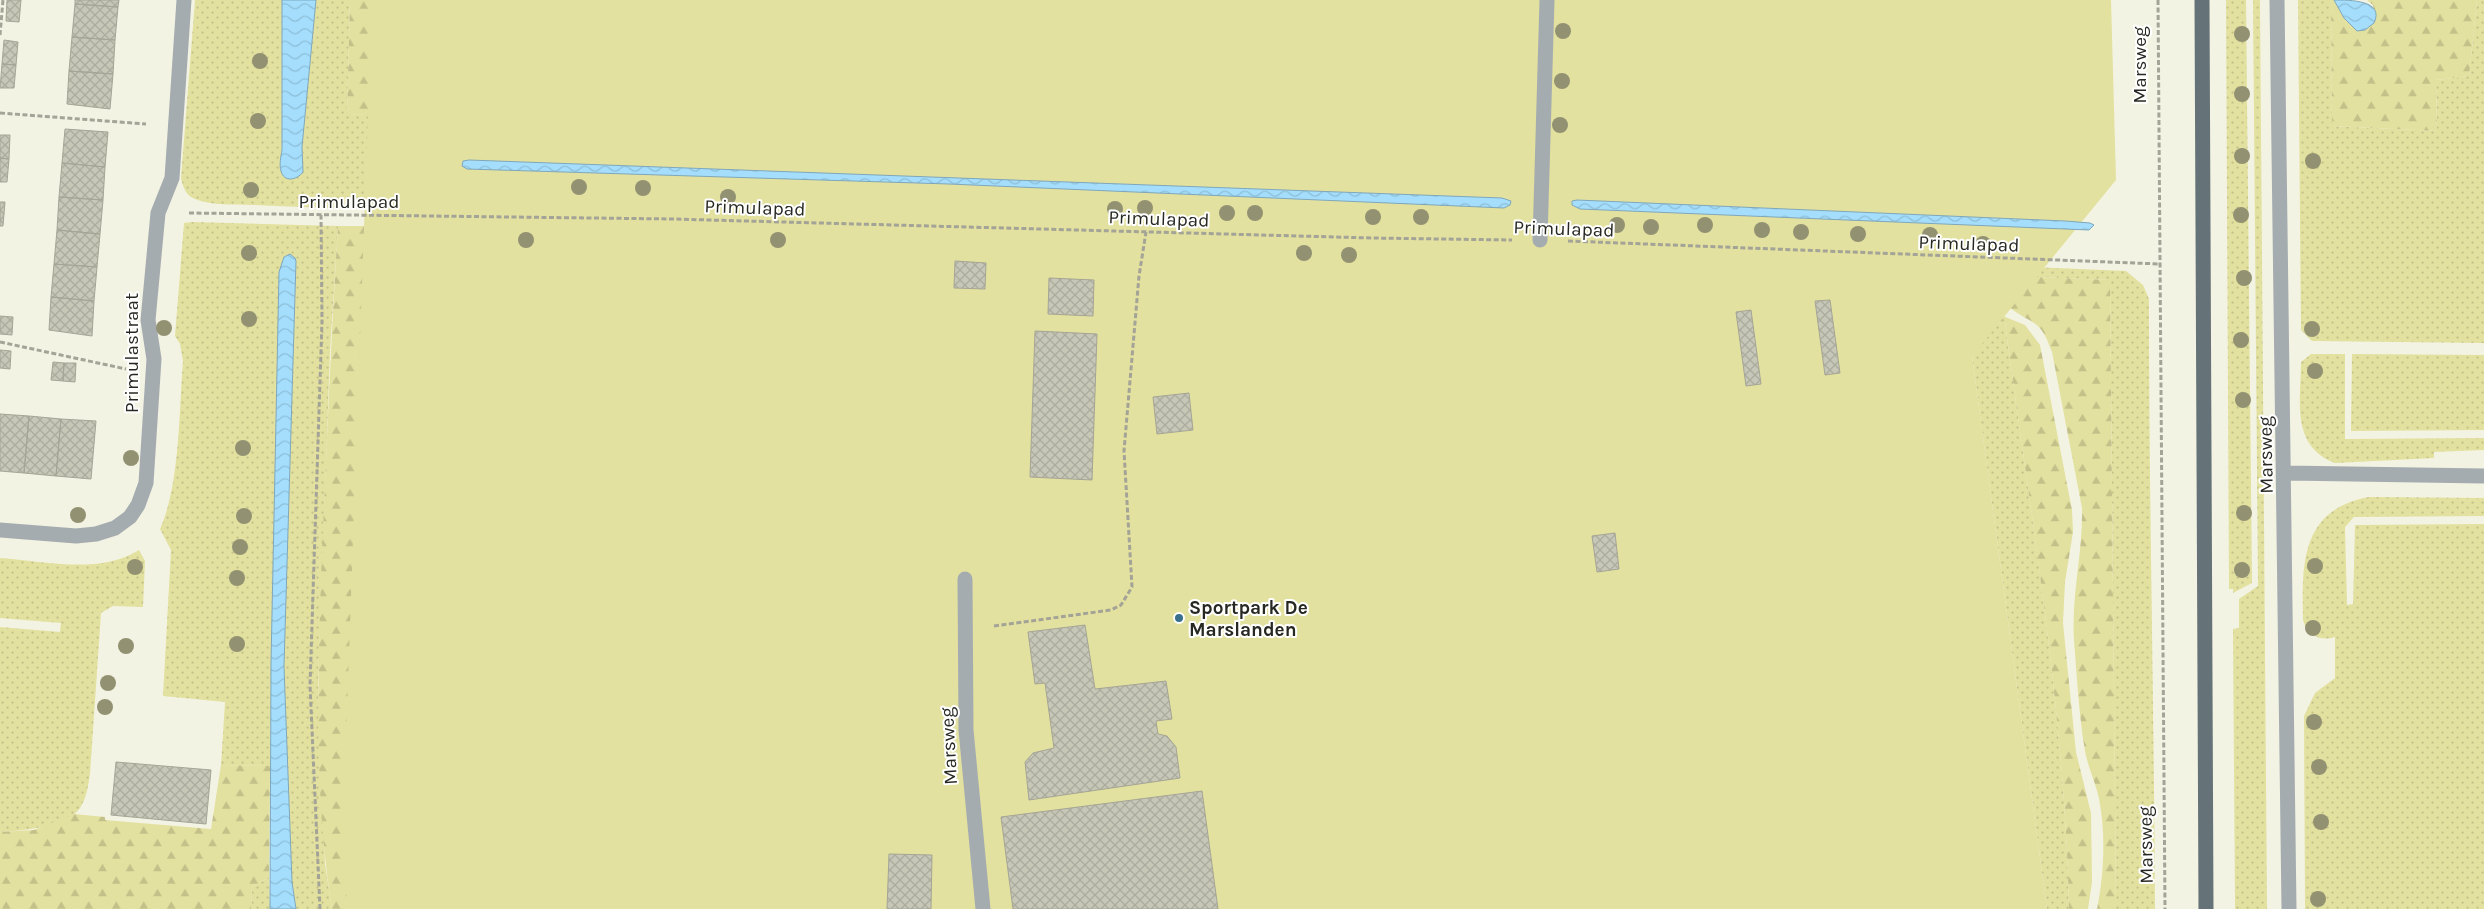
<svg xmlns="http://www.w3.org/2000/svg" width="2484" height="909" font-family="Karla,sans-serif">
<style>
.grass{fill:url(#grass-dots)}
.forest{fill:url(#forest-firs)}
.green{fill:#e3e19f}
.water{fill:url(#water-waves);stroke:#7fa7bb}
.building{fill:url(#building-cross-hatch);stroke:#a5a595}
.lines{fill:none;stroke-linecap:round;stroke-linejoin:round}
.path{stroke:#a3a397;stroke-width:3;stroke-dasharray:5 2.5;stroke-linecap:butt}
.minor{stroke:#a5acb0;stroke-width:15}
.major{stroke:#657278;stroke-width:15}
.tree{fill:#929172}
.poi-dot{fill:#38708b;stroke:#fff;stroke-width:2}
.labels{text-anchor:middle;stroke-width:4;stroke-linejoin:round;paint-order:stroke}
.street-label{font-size:19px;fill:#282822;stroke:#fff}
.poi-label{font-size:19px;font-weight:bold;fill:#282822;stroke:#fff;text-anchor:start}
</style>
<defs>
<pattern id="grass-dots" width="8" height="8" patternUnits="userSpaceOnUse" patternTransform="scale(1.25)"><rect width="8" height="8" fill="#e3e19f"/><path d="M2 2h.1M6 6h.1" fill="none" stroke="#c3c189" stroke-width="1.8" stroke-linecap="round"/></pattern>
<pattern id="forest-firs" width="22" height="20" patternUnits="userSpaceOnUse" patternTransform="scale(1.25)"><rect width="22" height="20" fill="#e3e19f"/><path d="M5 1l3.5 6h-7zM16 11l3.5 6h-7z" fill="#c3c189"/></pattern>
<pattern id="water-waves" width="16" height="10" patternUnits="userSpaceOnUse" patternTransform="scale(1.25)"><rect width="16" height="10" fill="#a4defc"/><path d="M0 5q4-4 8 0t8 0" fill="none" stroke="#8dbed8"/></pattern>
<pattern id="building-cross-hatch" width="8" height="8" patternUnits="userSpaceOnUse" patternTransform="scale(1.25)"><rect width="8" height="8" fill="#c7c7b8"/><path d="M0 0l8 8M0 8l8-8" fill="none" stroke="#abab9e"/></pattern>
</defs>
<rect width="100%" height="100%" fill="#f3f3e3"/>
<path class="grass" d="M195,0H282V150L280,169L303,172L302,147L316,0H350L347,114L405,116L428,207C369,209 311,208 252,205C234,204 212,206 195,199C186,196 183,187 181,178Z
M2226,0H2246L2252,583L2233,593V589H2229Z
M2253,0H2260L2267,909H2235L2233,629L2239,628V599L2258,586Z
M2298,0H2331L2332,126L2437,131L2436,80L2469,76L2477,0H2484V343L2312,341L2301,330Z
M193,222L338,226L330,352L318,684L325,864L332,909H296L292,882L284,666L296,261L284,257L279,272L270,766L221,765L225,702L163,696L171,550L160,529C180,485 179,411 183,361L180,344L175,336L184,223Z
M1616,260H1874L2126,271L2143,285L2149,299C2149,502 2154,705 2155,909H2116L2110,280Z
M2005,323C2031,517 2065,712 2069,909H2047L1972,356L1990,325Z
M2311,354H2345V439L2484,438V450L2434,452V458L2335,463C2290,446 2301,400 2301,362Z
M2352,354L2484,355V430L2351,431Z
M2369,497L2484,498V516L2354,517L2345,527L2347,605L2353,604L2355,525L2484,524V909H2305L2304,716L2315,693L2335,678V637C2320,642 2307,635 2303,620C2302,564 2300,510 2369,497Z
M139,550L145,561L143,607L113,606L101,613L90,774C88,786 87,797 80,808C67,827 21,831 0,832V627L60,632L61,623L0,618V558C44,561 100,575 139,550Z
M269,877L270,909H251L252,887Z"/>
<path class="forest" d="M350,0H412L405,117L347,114Z
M2331,0H2334L2346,21L2365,30C2376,23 2375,17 2373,5L2367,0H2477L2469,76L2436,80L2437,131L2332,126Z
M338,226H365L408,909H332C313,791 318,670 322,551C327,443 331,334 338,226Z
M1616,260L2110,280L2116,909H2097C2104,875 2106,833 2099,799C2096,783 2088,768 2085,751C2079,716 2077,677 2074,641C2071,595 2083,554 2082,508L2052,352C2040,318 2034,326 2010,308Z
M2003,316L2025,325L2040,345L2072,510L2073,532L2065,582L2063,623L2076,752L2091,813L2092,882L2088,909H2069C2065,713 2031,518 2005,323L1990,325Z
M221,765L270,766L269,877L252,887L251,909H0V832L34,830L74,814L105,817V820L211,829Z"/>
<path class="green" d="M372,0H2111L2116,180L1972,356L2047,909H352L341,881Z"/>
<path class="water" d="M282,0H316L302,147L303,172C297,180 284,183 281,171C279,165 281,156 282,150Z
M2334,0C2350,0 2385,0 2374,23L2365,30L2357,31L2344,18Z
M469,160L1502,198L1511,201L1510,205L1504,208L949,184L467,169L462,166L463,161Z
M1577,200L2065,221L2090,223L2094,225L2089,230L1580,209L1572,205V201Z
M290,254L295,258L296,261L284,666L292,882L296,909H270L271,663L279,272L284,257Z"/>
<path class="building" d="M7,0H21L19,22L6,21Z
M75,0H119L118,7L75,4Z
M75,4L118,7L115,40L72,37Z
M72,37L115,40L113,74L69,71Z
M4,40L18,42L16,65L2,64Z
M2,64L16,65L14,88H0Z
M69,71L113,74L110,109L67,104Z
M65,129L108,132L105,167L62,163Z
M0,135H10L9,159L0,158Z
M0,158L9,159L7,182H0Z
M62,163L105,167L103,200L59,197Z
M59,197L103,200L100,234L57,230Z
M0,202H5L3,226H0Z
M57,230L100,234L97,267L54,264Z
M955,261L986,263L985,289L954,288Z
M54,264L97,267L94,301L51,297Z
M1049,278L1094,280L1093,316L1048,314Z
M51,297L94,301L92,336L49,330Z
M1830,300L1840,373L1825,375L1815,301Z
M1751,310L1761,384L1746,386L1736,312Z
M0,316L13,317L12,335L0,334Z
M1035,331L1097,334L1092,480L1030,477Z
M0,350L11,351L10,369L0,368Z
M53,362L64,363L63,381L51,380Z
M64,363H76L75,382L63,381Z
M1189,393L1193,430L1157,434L1153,397Z
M0,414L29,416L24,473L0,471Z
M29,416L61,419L56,476L24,473Z
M61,419L96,421L91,479L56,476Z
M1615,533L1619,569L1597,572L1592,536Z
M1085,625L1095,689L1166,681L1172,719L1156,721L1158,734L1167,736L1176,747L1180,778L1029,800L1025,762L1033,753L1054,748L1045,683L1035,684L1028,632Z
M116,762L211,770L206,824L111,815Z
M1202,791L1218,909H1013L1001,817Z
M889,854L932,855L931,909H887Z"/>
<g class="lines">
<path class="path" d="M2158,0L2165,909
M0,35L3,0
M0,113L146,124
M189,213L672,219L1372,238L1512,240
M1568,241L2160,264
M0,342L126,369
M994,626L1111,610L1121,605L1132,587L1124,451L1139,276L1146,232
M320,909L310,685L322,321L321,215"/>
<path class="minor" d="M2277,0L2289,909
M1540,240L1547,0
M2285,473L2484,476
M0,530L76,536L96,534L115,528L130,517L138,505L146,483L154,359L148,320L158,213L172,178L184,0
M965,579L966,730L983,909"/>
<path class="major" d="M2202,0L2206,909"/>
</g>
<g class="tree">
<circle cx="1563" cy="31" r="8"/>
<circle cx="2242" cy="34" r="8"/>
<circle cx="260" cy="61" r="8"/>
<circle cx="1562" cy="81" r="8"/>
<circle cx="2242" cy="94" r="8"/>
<circle cx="258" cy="121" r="8"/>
<circle cx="1560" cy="125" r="8"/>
<circle cx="2242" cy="156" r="8"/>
<circle cx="2313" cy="161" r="8"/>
<circle cx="579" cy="187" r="8"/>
<circle cx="643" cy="188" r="8"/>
<circle cx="251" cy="190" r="8"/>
<circle cx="728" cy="197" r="8"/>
<circle cx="1145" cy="208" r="8"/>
<circle cx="1115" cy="209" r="8"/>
<circle cx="1227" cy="213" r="8"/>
<circle cx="1255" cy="213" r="8"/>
<circle cx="2241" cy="215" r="8"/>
<circle cx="1373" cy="217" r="8"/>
<circle cx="1421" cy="217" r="8"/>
<circle cx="1617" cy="225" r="8"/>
<circle cx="1705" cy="225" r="8"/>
<circle cx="1651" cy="227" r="8"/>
<circle cx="1762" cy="230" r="8"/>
<circle cx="1801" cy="232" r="8"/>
<circle cx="1858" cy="234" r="8"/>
<circle cx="1930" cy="235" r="8"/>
<circle cx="526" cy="240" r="8"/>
<circle cx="778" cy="240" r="8"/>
<circle cx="1983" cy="244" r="8"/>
<circle cx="249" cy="253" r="8"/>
<circle cx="1304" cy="253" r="8"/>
<circle cx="1349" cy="255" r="8"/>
<circle cx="2244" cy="278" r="8"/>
<circle cx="249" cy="319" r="8"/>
<circle cx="164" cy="328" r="8"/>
<circle cx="2312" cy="329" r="8"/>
<circle cx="2241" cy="340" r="8"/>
<circle cx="2315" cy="371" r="8"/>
<circle cx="2243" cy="400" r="8"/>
<circle cx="243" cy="448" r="8"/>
<circle cx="131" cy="458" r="8"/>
<circle cx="2244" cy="513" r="8"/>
<circle cx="78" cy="515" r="8"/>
<circle cx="244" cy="516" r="8"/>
<circle cx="240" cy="547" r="8"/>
<circle cx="2315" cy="566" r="8"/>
<circle cx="135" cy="567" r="8"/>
<circle cx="2242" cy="570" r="8"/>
<circle cx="237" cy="578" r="8"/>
<circle cx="2313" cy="628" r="8"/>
<circle cx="237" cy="644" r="8"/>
<circle cx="126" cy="646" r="8"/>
<circle cx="108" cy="683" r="8"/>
<circle cx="105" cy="707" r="8"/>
<circle cx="2314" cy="722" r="8"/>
<circle cx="2319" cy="767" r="8"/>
<circle cx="2321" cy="822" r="8"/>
<circle cx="2318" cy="899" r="8"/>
</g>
<circle class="poi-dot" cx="1179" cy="618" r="5"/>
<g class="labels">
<g class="street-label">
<text transform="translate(2139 65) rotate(-90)" y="7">Marsweg</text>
<text x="349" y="208">Primulapad</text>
<text transform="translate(755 207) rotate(2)" y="7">Primulapad</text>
<text transform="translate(1159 218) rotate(2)" y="7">Primulapad</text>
<text transform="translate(1564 228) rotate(2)" y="7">Primulapad</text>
<text transform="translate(1969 243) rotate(2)" y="7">Primulapad</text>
<text transform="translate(131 353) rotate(-90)" y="7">Primulastraat</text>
<text transform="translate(2265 455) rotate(-91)" y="7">Marsweg</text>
<text transform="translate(948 746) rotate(-93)" y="7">Marsweg</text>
<text transform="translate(2145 845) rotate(-91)" y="7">Marsweg</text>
</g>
<g class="poi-label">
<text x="1189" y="614">Sportpark De<tspan x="1189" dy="22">Marslanden</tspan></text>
</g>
</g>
</svg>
